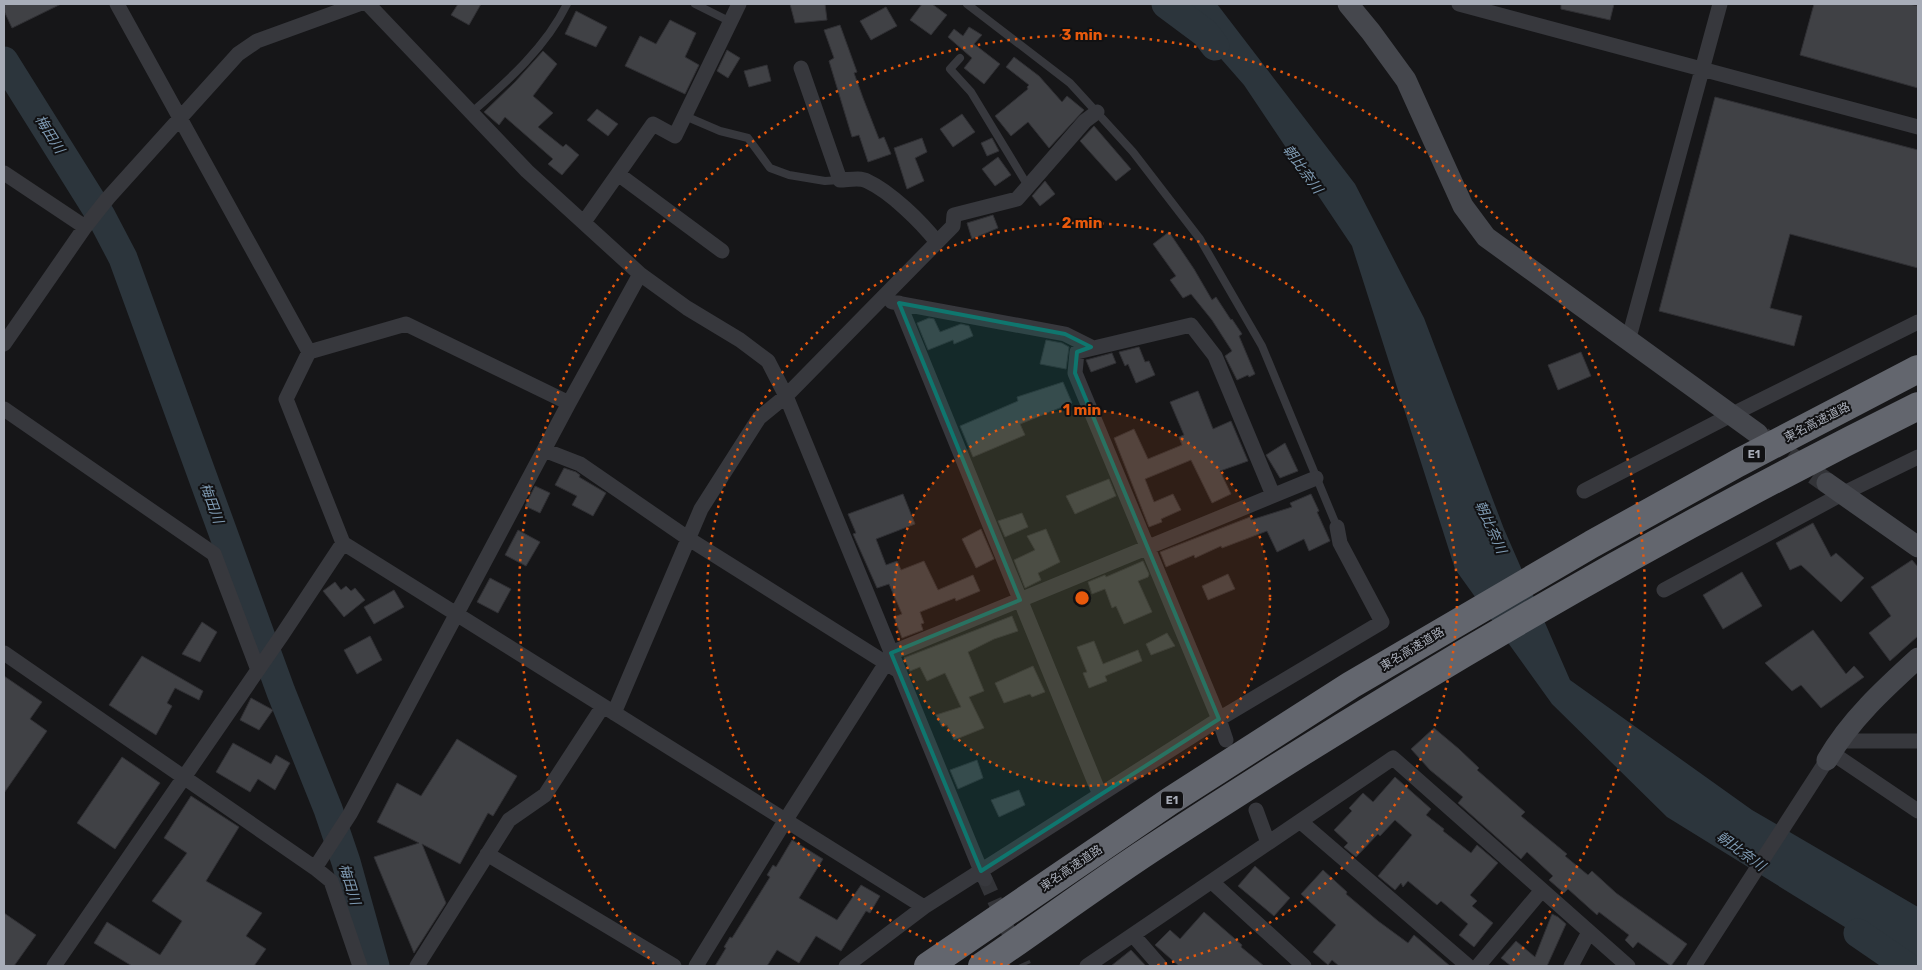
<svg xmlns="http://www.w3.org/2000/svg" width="1922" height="970" font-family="Rubik,'Noto Sans JP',sans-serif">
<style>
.water{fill:#2c353c}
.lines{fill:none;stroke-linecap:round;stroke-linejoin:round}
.river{stroke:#2c353c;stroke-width:29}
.building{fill:#404145;stroke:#303034}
.street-tunnel{stroke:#333438;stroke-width:15;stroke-dasharray:15 8;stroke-linecap:butt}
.secondary-tunnel{stroke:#333438;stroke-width:21;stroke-dasharray:21 11;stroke-linecap:butt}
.lane{stroke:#37383d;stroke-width:8}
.street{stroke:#37383d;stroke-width:15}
.secondary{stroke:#45474d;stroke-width:21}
.highway{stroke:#63666e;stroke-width:28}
.marked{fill:#0f766e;fill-opacity:0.2;stroke:#0f766e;stroke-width:4;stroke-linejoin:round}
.ring{fill:none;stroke:#e8590c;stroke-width:2.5;stroke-dasharray:2.5 5}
.labels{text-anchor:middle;stroke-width:4;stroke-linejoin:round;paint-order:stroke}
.shield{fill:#111113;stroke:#7b7e86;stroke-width:1}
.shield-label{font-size:11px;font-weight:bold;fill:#a8adb8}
.street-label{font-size:12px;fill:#a8adb8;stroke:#111113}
.water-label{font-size:14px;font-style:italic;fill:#7f9bb3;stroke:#111113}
.centre{fill:#e8590c;stroke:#111113;stroke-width:2.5}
.ring-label{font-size:15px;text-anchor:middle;font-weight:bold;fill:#e8590c;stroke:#111113;stroke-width:4;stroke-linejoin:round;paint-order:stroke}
</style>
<rect width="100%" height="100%" fill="#161618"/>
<path class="water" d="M1170,4H1217L1355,184L1424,318L1504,529L1570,680L1752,810L1918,907V966H1908L1667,817L1552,704L1455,569L1352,246L1244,85L1187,20Z"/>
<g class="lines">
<path class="river" d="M1166,4L1205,33L1215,46
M4,61L101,216L123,258L281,692L328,809L346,862L375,966
M1858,933L1906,966"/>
</g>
<path class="building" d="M4,4H61L12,28L4,11Z
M458,4H481L469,25L451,15Z
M790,4H825L827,20L795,23Z
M922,4H932L947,15L931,35L910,20Z
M1561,4H1614L1610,20L1561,9Z
M1814,4H1909L1918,6V88L1800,55Z
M886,7L897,26L871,40L860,21Z
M576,11L607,27L596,47L565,34Z
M670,20L696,33L685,57L699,65L685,94L625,66L640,36L656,44Z
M840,25L857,72L854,73L863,98L879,139L884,137L891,154L868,162L859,135L852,137L829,61L834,58L824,30Z
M969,27L982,35L974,44L1000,64L984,84L964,68L972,58L948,37L954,29L963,36Z
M727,50L740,58L728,78L717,71Z
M543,51L557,64L533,96L553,113L538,127L563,147L566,144L579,155L562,175L548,164L553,159L505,117L499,125L484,112L515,82Z
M1014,57L1039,76L1062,102L1067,96L1084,110L1049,148L1028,122L1011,136L995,116L1028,89L1027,87L1029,85L1006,67Z
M767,65L771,81L749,87L744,71Z
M1715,97L1918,150V268L1790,234L1770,308L1802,316L1794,346L1659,311Z
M597,109L618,124L608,136L587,120Z
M962,114L975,132L953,147L940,129Z
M1094,126L1131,169L1116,181L1080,141Z
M922,138L927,152L915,158L924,181L907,189L894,148Z
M992,138L999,151L987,156L981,143Z
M998,157L1011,175L995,186L982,169Z
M1045,181L1055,194L1040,206L1032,196Z
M993,215L998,228L972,239L967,223Z
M1169,232L1194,269L1212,300L1216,297L1231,320L1232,319L1242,334L1239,336L1255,374L1249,377L1248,375L1237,380L1225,356L1232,351L1212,320L1191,294L1183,298L1170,280L1176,276L1153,244Z
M929,318L934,319L940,332L961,324L969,326L973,336L954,344L953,340L928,350L917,323Z
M1046,340L1062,343L1069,347L1066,369L1040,364Z
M1139,347L1145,362L1149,361L1155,375L1136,383L1128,364L1125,366L1119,352Z
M1581,352L1591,376L1558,390L1548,365Z
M1112,353L1116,363L1091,372L1086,360Z
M1063,382L1072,403L1020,424L1025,435L973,457L960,426L1018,401L1017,397Z
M1198,391L1213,429L1231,421L1248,461L1220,471L1231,494L1212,503L1191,460L1145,479L1154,502L1173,494L1181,510L1161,519L1162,522L1149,527L1114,438L1134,429L1148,459L1182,445L1179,437L1184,435L1170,402Z
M1285,443L1298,471L1280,478L1266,455Z
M564,468L576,472L580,475L579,477L606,493L593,516L572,505L577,496L555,485Z
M1109,479L1116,496L1075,514L1066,496Z
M535,486L550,493L540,513L525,506Z
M903,494L915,524L876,539L886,565L897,561L901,570L924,561L938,590L973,575L980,591L956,601L955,598L920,612L924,623L921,624L923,630L902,638L894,617L902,614L889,584L877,588L853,534L856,533L848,514Z
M1311,494L1319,511L1317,512L1330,541L1309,551L1304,539L1277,552L1267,531L1222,548L1221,546L1195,558L1194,555L1166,567L1160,552L1250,517L1251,520L1292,507L1290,503Z
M1022,513L1028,527L1005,537L998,521Z
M1813,523L1831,557L1836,553L1864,578L1841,602L1801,565L1790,570L1776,543Z
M981,529L994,559L976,568L962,539Z
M1046,529L1060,562L1038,573L1041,580L1025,588L1014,560L1035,550L1027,536Z
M518,530L540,542L526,566L505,555Z
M1912,560L1918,567V636L1890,661L1869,633L1891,616L1871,587Z
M1143,561L1149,574L1148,577L1138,581L1152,612L1124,624L1116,606L1112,608L1105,589L1092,594L1088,582L1105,575L1106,577Z
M1742,572L1762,606L1723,629L1703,595Z
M1228,574L1235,589L1208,600L1202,586Z
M490,578L511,589L498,613L477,602Z
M335,582L341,590L346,586L351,591L355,588L365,600L344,617L323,591Z
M394,590L404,607L374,624L364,607Z
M1012,616L1018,631L994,639L968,652L984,691L969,697L984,728L954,740L947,725L942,727L936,715L961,707L945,673L927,681L920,667L910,671L904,658Z
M202,622L217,632L200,662L182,654Z
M1813,630L1846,674L1854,666L1864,677L1821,708L1801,685L1792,691L1765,663Z
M1167,633L1175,646L1151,655L1146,644Z
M370,636L382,660L357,674L344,650Z
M1094,641L1103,664L1138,650L1142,661L1105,676L1107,681L1089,688L1083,673L1087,672L1077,647Z
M142,656L203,691L199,700L175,688L167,703L172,706L156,735L109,705Z
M1033,666L1045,692L1032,697L1030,694L1004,703L995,683Z
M4,676L42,702L30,719L47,731L4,793Z
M251,698L273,710L259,730L240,720Z
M1434,728L1459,749L1479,768L1477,770L1525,812L1521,816L1567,854L1565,856L1588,875L1592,871L1616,893L1687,944L1671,966L1638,942L1633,948L1625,940L1629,935L1599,912L1597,915L1568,889L1564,893L1549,880L1553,876L1527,852L1521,859L1458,803L1463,797L1430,770L1411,749Z
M457,739L517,776L493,816L488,813L460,864L422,844L446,903L414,953L374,857L419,843L377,822L397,783L421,796Z
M233,743L271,764L276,755L290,763L275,790L258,779L250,792L216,772Z
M122,757L160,783L115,849L77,823Z
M977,760L983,778L958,789L950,770Z
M1395,777L1431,809L1426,815L1444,829L1443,831L1471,853L1477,845L1498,863L1470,895L1477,901L1472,906L1493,923L1474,947L1459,935L1468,924L1441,901L1437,905L1408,881L1403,887L1401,883L1395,890L1378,876L1412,835L1395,820L1380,836L1378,834L1356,857L1344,847L1348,843L1334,830L1352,811L1349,808L1363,793L1373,802Z
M1019,790L1025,805L999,817L991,800Z
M191,796L239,827L206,881L262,913L246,936L266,949L254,966H132L94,943L107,922L160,955L182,921L152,901L187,853L164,838Z
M792,840L823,859L799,898L837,920L861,885L880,896L870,913L866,911L841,951L816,936L799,963L777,950L767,966H715L726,948L724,947L730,937L732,938L770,877L767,875L773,865L776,867Z
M1255,866L1290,898L1274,916L1238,886Z
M1323,870L1347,892L1346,894L1378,921L1408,943L1414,935L1450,966H1339L1332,960L1328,965L1313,952L1336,925L1301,894Z
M1204,912L1242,945L1241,947L1264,966H1179L1155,945L1170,930L1180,939Z
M4,913L36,935L14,966H4Z
M1552,914L1558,917L1566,924L1547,966H1511L1501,958L1516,941L1535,957Z
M1131,950L1146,966H1111Z"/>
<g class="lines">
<path class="street-tunnel" d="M985,879L1024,966"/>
<path class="secondary-tunnel" d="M1762,437L1827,483"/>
<path class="lane" d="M695,4L731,22
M967,4L1070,83L1133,152L1200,239L1262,346L1337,527
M960,58L950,69L971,92L1028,186
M472,112C508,81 546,47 567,4
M685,116L720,131L748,138L770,168L789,175L825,181L840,180"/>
<path class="street" d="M368,4L527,171L640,274L687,308L740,340L768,361L786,396L981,871L985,879
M1459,4L1918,127
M801,68L840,180C848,180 860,177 867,181C891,192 921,222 937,242
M4,173L85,227
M618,174L722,251
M584,222L653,124L675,136L739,4
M892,302L1065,334L1091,347
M899,303L1100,795
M1628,341L1720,4
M4,344L85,227L108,198L238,54L257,41L359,4
M309,352L406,324L569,403
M4,409L214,554L258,670
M544,450L580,464L689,539L897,670
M1584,491L1731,415L1918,322
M343,543L924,907
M1664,590L1842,494L1918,457
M4,653L315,868L350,814L569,403L640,274
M891,653L1316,478
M614,713L701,509L759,418L786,396L953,226L954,215L1017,199L1085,121L1097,112
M1226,740L1219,719L1075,373L1077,352L1191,325L1215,356L1273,495
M1840,741H1918
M1832,753L1918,811
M1256,810L1268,843
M1301,822L1468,966
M487,854L674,966
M315,868L331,881L360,966
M1212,882L1304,966
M1133,935L1160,966
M54,966L282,635L343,543L286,399L309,352L117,4
M417,966L509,820L545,795L603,706
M696,966L785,821L886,663
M846,966L924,907L1219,719L1382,622L1340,543L1337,527
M1087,966L1393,758L1628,966
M1478,966L1542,890
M1571,966L1589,932
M1694,966L1827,760"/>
<path class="secondary" d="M1348,4L1371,32L1406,80L1463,206L1486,237L1758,434
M1827,483L1918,547
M1827,760C1850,720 1884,689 1918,658"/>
<path class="highway" d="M928,966L1170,801L1351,685L1592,544L1738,463L1918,369
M982,966C1042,925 1101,881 1163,841C1406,682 1658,535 1918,406"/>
</g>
<path class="marked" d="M899,303L1065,334L1091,347L1077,352L1075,373L1219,719L981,871L891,653L1020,600Z"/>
<circle cx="1082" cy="598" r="188" fill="#e8590c" fill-opacity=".12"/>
<g class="ring">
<circle cx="1082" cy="598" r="188"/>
<path d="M1010 966A375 375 0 1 1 1154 966"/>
<path d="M654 964A563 563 0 1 1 1510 964"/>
</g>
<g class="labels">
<g class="shield">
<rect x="1743" y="445.5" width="22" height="17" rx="4"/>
<rect x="1161" y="791.5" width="22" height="17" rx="4"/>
</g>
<g class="shield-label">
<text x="1754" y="458">E1</text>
<text x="1172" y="804">E1</text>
</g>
<g class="street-label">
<text transform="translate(1817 422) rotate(-27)" y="4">東名高速道路</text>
<text transform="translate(1412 649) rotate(-31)" y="4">東名高速道路</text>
<text transform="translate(1071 868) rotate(-34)" y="4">東名高速道路</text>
</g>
<g class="water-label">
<text transform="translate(50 134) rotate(58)" y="5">梅田川</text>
<text transform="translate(1303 169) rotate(54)" y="5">朝比奈川</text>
<text transform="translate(212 503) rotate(70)" y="5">梅田川</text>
<text transform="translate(1491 527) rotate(66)" y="5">朝比奈川</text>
<text transform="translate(1741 851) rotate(36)" y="5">朝比奈川</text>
<text transform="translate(350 884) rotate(73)" y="5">梅田川</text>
</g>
</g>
<circle cx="1082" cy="598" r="8" class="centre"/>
<g class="ring-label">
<text x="1082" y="40">3 min</text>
<text x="1082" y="228">2 min</text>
<text x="1082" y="415">1 min</text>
</g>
<rect width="1922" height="970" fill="none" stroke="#a8adb8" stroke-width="10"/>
</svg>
